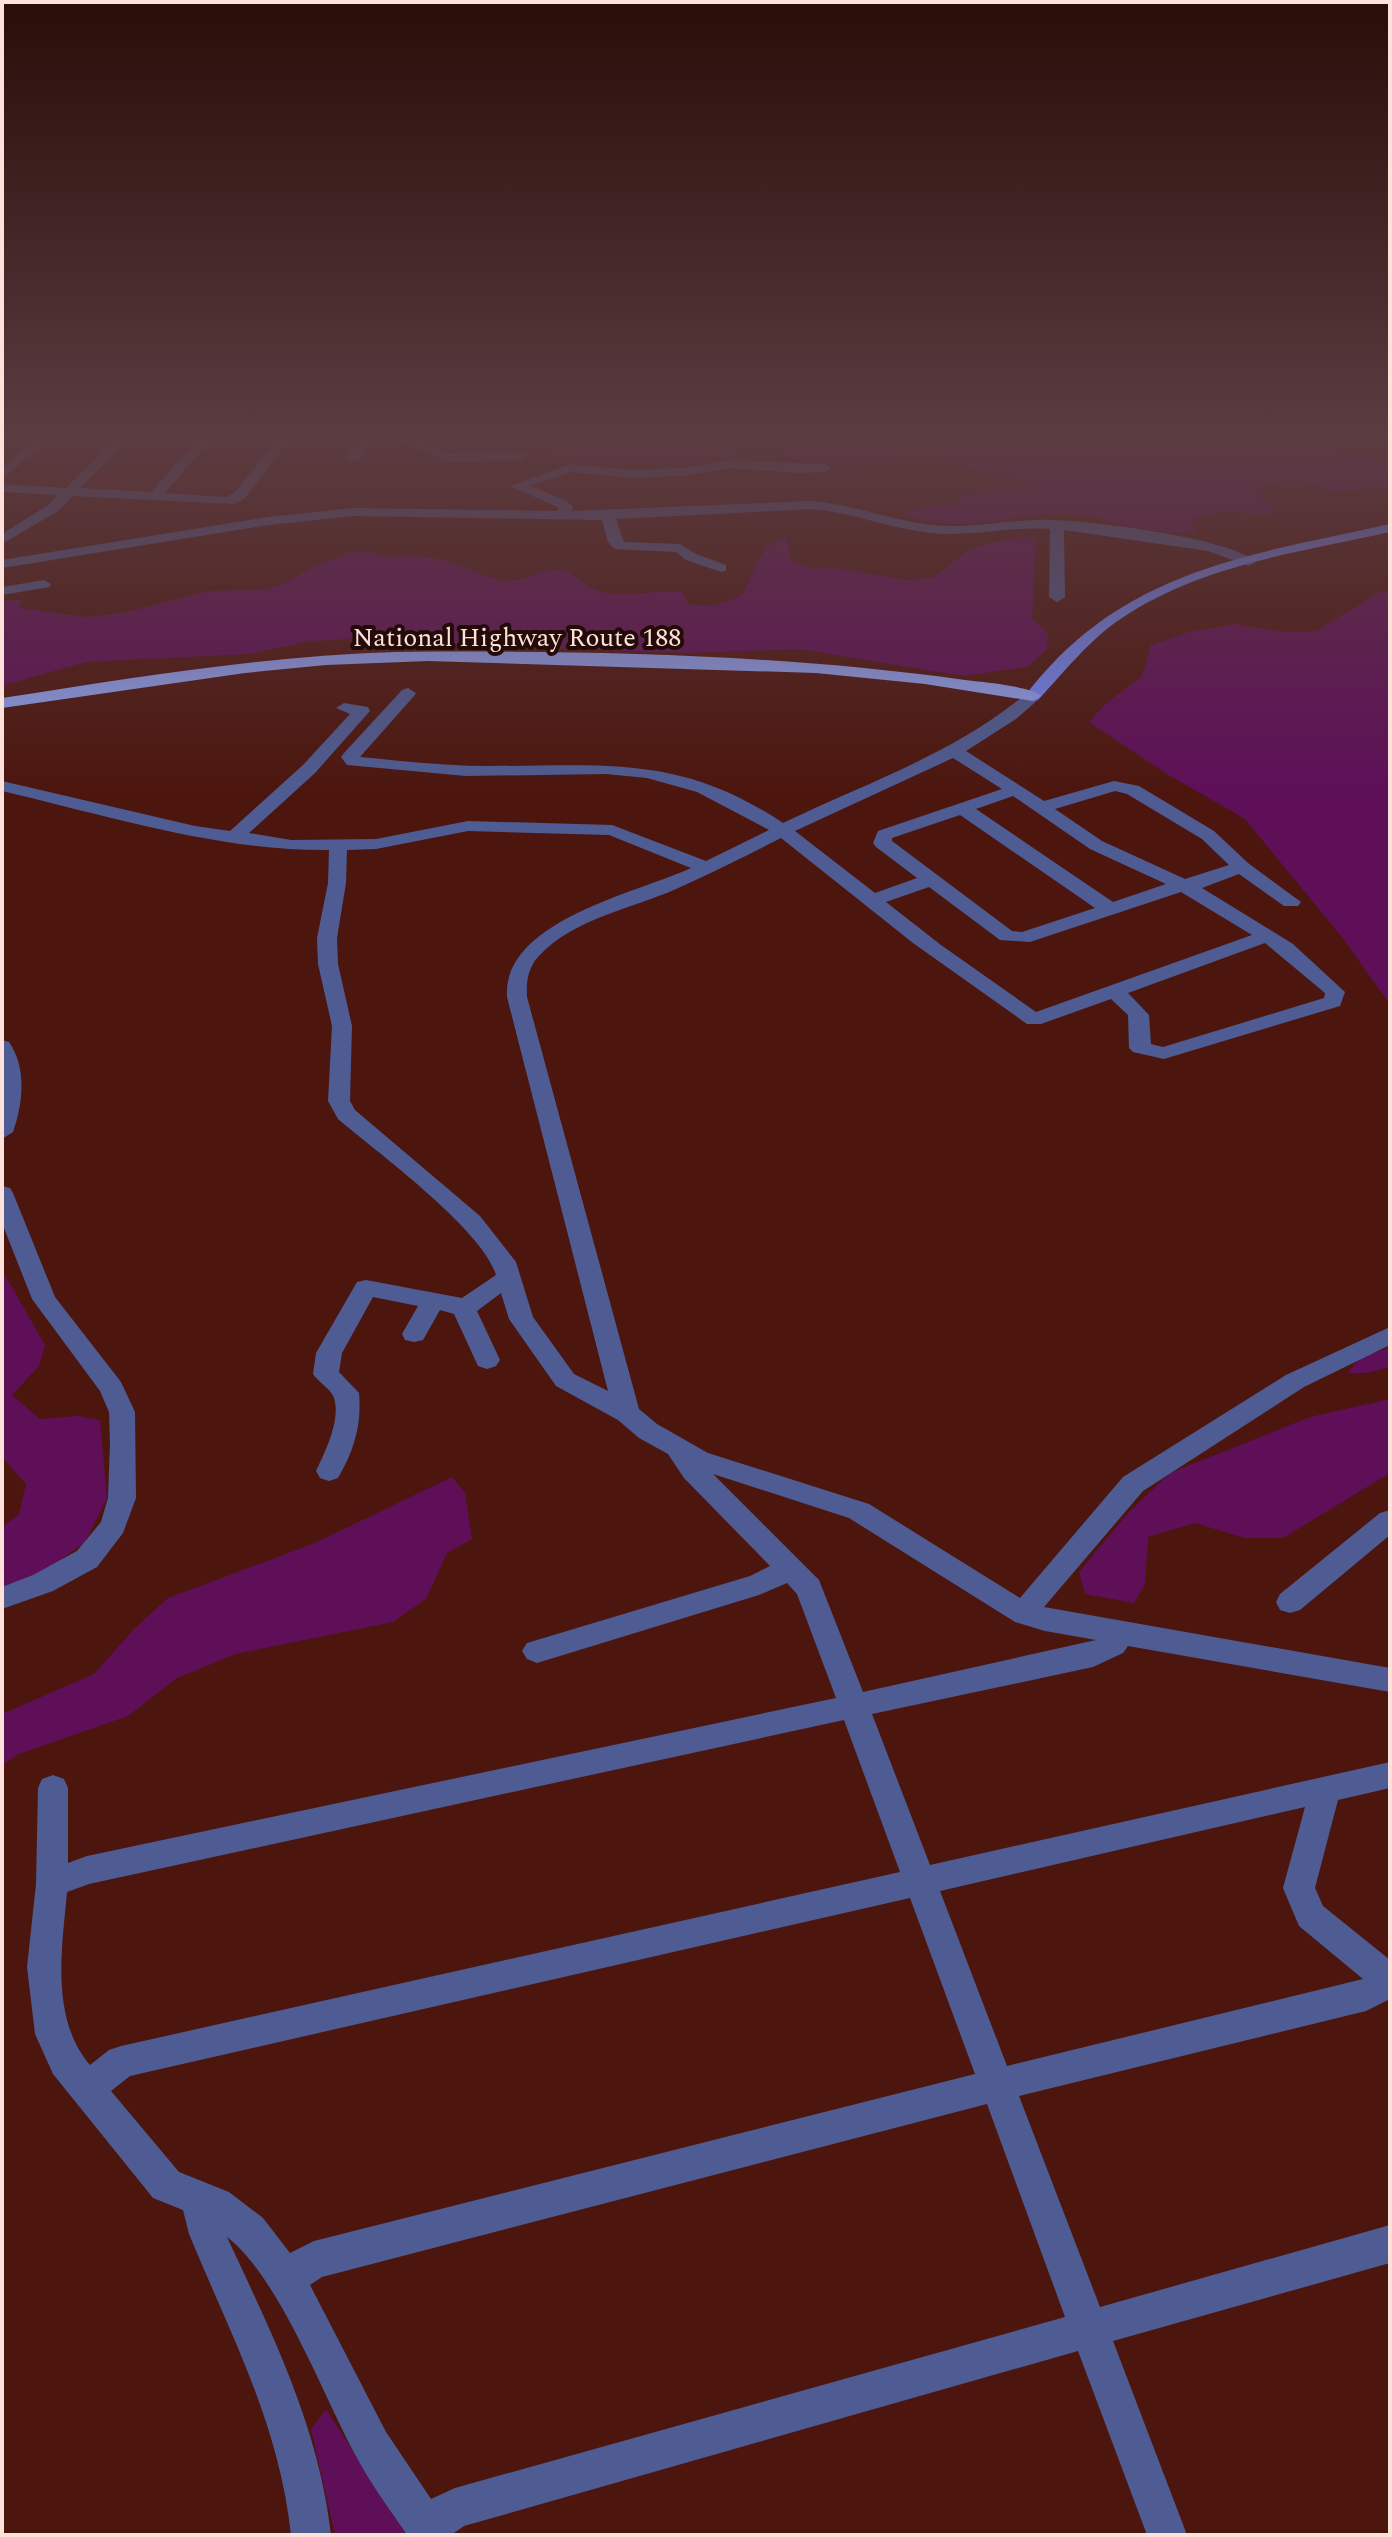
<svg xmlns="http://www.w3.org/2000/svg" width="1392" height="2537" font-family="Spectral,serif">
<style>
.green{fill:#5e0f58}
.lines{fill:none;stroke-linecap:round;stroke-linejoin:round}
.minor{fill:#4e5c93;fill-rule:evenodd}
.major{fill:#708afb;fill-rule:evenodd}
.highway{fill:#8ea4f5;fill-rule:evenodd}
.labels{text-anchor:middle;stroke-width:8;stroke-linejoin:round;paint-order:stroke}
.far-street-label{font-size:26px;fill:#fee1db;stroke:#230b07}
</style>
<rect width="100%" height="100%" fill="#4c160e"/>
<path class="green" d="M420,439H1360L1327,443L1332,451L1390,460V486C1373,487 1357,490 1340,492C1328,493 1322,485 1311,483C1296,480 1282,483 1267,484L1258,496L1277,509L1271,515L1224,511L1196,517L1192,522L1196,532C1172,534 1146,530 1122,525C1111,523 1099,516 1087,515C1027,507 962,539 905,514L918,507L955,505L963,492L1022,488L1030,482C1016,477 1001,478 987,474C968,468 949,458 928,456C907,454 883,464 861,465C840,466 783,466 774,446L693,460L601,464L529,447L469,454L447,450Z
M786,536L791,560L812,569L830,567L908,580L934,577L971,548L1018,537L1036,538L1032,618L1048,634L1047,649L1027,667L963,676L799,649L690,653L456,645L402,637L311,641L248,654L86,662L2,686V601L24,600L18,605L22,608L85,617L127,612L210,591L260,590L285,583L312,567L351,552L371,551L386,557L412,555L439,559L503,581L522,579L542,571L562,569C574,574 583,584 594,589C620,602 654,588 681,592L689,604L712,606L741,596C755,573 758,546 786,536Z
M1390,590V1044L1388,1002L1345,941L1245,819L1167,774L1089,722L1104,705L1142,676L1151,645L1190,632L1235,624L1284,632L1316,631L1380,592Z
M2,1270L45,1345L39,1366L12,1395L40,1419L77,1416L100,1420L107,1498L85,1542L44,1572L2,1587V1527L19,1514L26,1484L2,1457Z
M1390,1348V1367L1366,1373H1348L1360,1357Z
M1390,1399V1473L1283,1538H1245L1195,1523L1148,1537L1145,1584L1134,1603L1085,1594L1079,1572L1128,1513L1170,1473L1310,1417Z
M452,1477L465,1493L472,1539L447,1553L426,1599L393,1622L236,1654L177,1678L128,1716L19,1754L2,1765V1714L94,1674L135,1628L168,1598L315,1543Z
M326,2409L406,2535H335L311,2429Z"/>
<g class="lines">
<path class="minor" d="M34,439H47L2,480V469Z
M115,439H128L80,488L151,492L199,439H212L165,493L226,497L234,493L278,439H291L244,499L233,504L73,496L58,511L2,544V534L48,505L58,495L2,492V484L66,488Z
M361,439H374L358,461H348L346,458Z
M395,439H412L452,454L521,452L528,456L521,460L450,462Z
M731,460L825,464L832,468L825,472L799,473L731,468L682,476L630,478L572,472L530,486L565,500L573,507L571,511L811,501C852,504 891,520 931,525C967,529 1001,521 1036,520C1075,518 1229,537 1256,562L1249,566L1208,551L1064,530L1065,597L1057,602L1049,597L1050,529C1011,526 972,537 932,533C891,529 852,512 811,509L616,519L624,542L680,544L696,554L726,565V571L721,572L686,560L676,552L615,549L608,542L602,520L353,516L268,525L2,568V560L268,517L353,508L557,511L559,508L555,506L510,486L571,464L630,470L682,468Z
M44,580L51,584L49,587L2,595V587Z
M408,688L416,693L414,696L360,757C402,761 445,766 488,766C604,766 680,754 783,823C866,783 956,753 1027,693H1039V699L1016,719L966,751L1044,801L1114,781L1139,786L1214,831L1248,863L1301,902L1298,906H1284L1239,874L1202,888L1293,944L1345,992L1340,1006L1164,1059L1133,1052L1129,1048L1128,1015L1111,999L1041,1024H1027L913,943L781,838C746,856 711,873 676,889C631,909 572,919 538,957C528,968 526,982 527,997L639,1409L657,1424L708,1453L869,1504L1020,1598L1123,1477L1286,1375L1390,1327V1345L1304,1387L1143,1491L1044,1607L1390,1668V1692L1128,1646L1123,1653L1093,1667L872,1714L930,1865L1390,1762V1788L1338,1800L1315,1888L1323,1906L1390,1960V1999L1366,2011L1019,2096L1100,2307L1390,2225V2263L1113,2341L1187,2535H1147L1078,2351L464,2526L451,2535H407C390,2510 371,2484 357,2458C323,2396 280,2278 227,2237C272,2334 319,2427 331,2535H291C279,2423 231,2336 189,2234L183,2210L153,2198L53,2074L35,2034L27,1967L36,1884L38,1788L42,1779L53,1775L64,1779L68,1788V1863L87,1856L836,1698L797,1594L787,1583L759,1595L537,1663L527,1659L522,1651L527,1643L750,1576L770,1566L684,1478L668,1454L639,1438L618,1420L556,1386L509,1319L501,1293L477,1311L500,1360L496,1366L487,1369L478,1366L454,1314L440,1310L423,1340L414,1342L405,1340L402,1334L418,1306L373,1297L342,1353L339,1372L359,1393C362,1424 354,1451 338,1478L329,1481L320,1478L316,1471C325,1452 341,1420 334,1398C331,1389 318,1382 313,1374L316,1353L357,1282L366,1280L462,1298L496,1275C482,1229 378,1153 338,1119L328,1101L332,1026L318,964L317,938L328,883L329,850C218,851 109,816 2,791V781L195,826L230,831L303,765L350,714L336,708L344,703L368,707L370,711L315,773L249,833L291,840L376,839L468,821L612,825L706,861L769,830L697,792L647,778L606,774L466,776L347,765L341,757L344,753L402,690ZM953,758L1002,789L878,831L873,843L876,847L917,878L875,893L795,831ZM1115,791L1127,794L1202,839L1229,865L1185,879L1102,841L1055,809ZM1013,796L1090,849L1166,884L1113,902L976,809ZM960,815L1095,908L1022,932L1012,931L892,841V838ZM468,831L609,835L691,868C637,893 502,921 507,997L608,1391L574,1374L533,1317L516,1262L480,1216L355,1110L350,1101L352,1026L338,964L337,938L346,883L347,850L376,849ZM929,887L1000,940L1030,942L1181,892L1252,935L1036,1012L941,945L886,902ZM1265,943L1325,993L1324,998L1163,1047L1151,1044L1149,1015L1128,993ZM713,1474L849,1518L1015,1622L1045,1631L1096,1640L863,1692L819,1580ZM844,1720L900,1872L121,2046L109,2050L90,2065C50,2018 62,1949 67,1892L89,1884ZM1305,1807L1283,1888L1299,1926L1363,1979L1007,2066L940,1891ZM910,1898L975,2074L314,2241L290,2253L263,2218L229,2192L179,2172L111,2091L130,2076ZM987,2104L1065,2317L455,2488L431,2499L386,2432L310,2285L322,2277Z
M2,1040L9,1042C27,1068 23,1103 13,1132L2,1139Z
M2,1186L10,1188L13,1193L55,1297L121,1382L135,1412L136,1498L123,1533L97,1567L53,1591L2,1609V1587L33,1575L77,1551L101,1522L108,1498L110,1444L109,1412L100,1391L32,1299L2,1223Z
M1390,1510V1535L1300,1610L1290,1613L1280,1610L1276,1602L1280,1594L1380,1513Z"/>
<path class="major" d="M1390,524V532C1300,552 1200,565 1122,618C1090,639 1065,671 1039,699L1033,701L1025,696C1120,570 1246,556 1390,524Z"/>
<path class="highway" d="M394,652C582,650 779,654 965,680C982,682 1030,686 1041,696L1033,701L925,684L816,673L428,661L326,665L245,673L2,708V698C132,678 262,656 394,652Z"/>
</g>
<linearGradient id="sky" x2="0" y2="1"><stop stop-color="#2a0c08"/><stop offset="0.55" stop-color="#5b3c41"/><stop offset="1" stop-color="#5b3c41" stop-opacity="0"/></linearGradient>
<rect width="1392" height="794" fill="url(#sky)"/>
<g class="labels">
<g class="far-street-label">
<text x="517" y="646">National Highway Route 188</text>
</g>
</g>
<rect width="1392" height="2537" fill="none" stroke="#fee1db" stroke-width="8"/>
</svg>
